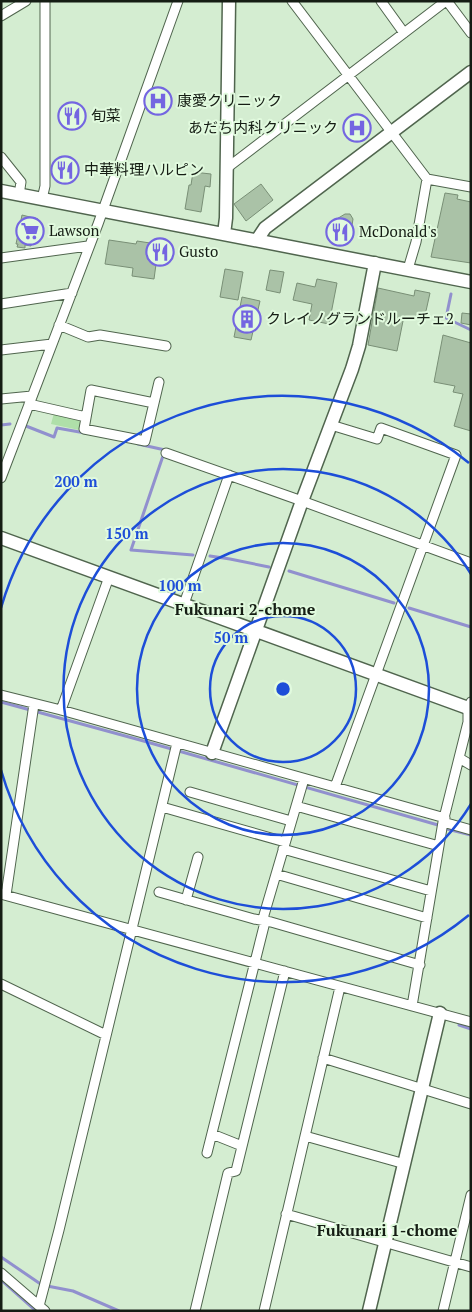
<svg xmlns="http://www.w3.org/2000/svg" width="472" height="1312" font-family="'PT Serif','Noto Sans JP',serif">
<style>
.green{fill:#afdfa9}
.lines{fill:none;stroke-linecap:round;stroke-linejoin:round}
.stream{stroke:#9190ce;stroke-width:3}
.building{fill:#aac2a7;stroke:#798f76}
.street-casing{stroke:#50654e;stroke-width:11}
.secondary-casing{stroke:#50654e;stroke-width:15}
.street{stroke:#fff;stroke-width:9}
.secondary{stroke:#fff;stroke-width:12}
.ring{fill:none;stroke:#1d4ed8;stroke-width:2.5}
.labels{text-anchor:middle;stroke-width:4;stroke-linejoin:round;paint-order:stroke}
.poi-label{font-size:15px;fill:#151d14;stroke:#e1fade;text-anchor:start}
.neighbourhood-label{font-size:16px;font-weight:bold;fill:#151d14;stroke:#e1fade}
.centre{fill:#1d4ed8;stroke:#e1fade;stroke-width:2.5}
.ring-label{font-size:15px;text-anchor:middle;font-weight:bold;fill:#1d4ed8;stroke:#e1fade;stroke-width:4;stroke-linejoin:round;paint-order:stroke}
</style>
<rect width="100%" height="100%" fill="#d4edd1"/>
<path class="green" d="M54,413L82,419L79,430L51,424Z"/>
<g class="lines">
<path class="stream" d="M451,294L446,318L471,330
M1,425L10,424
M26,426L54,437L57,428L85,433
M138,444L165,450L131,550L193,555
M210,556L230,559L269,567
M289,571L394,603
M409,608L471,627
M1,702L140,740L438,825
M447,829L471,835
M459,1025L471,1029
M1,1257L42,1285L73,1291L119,1311
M1,1280L36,1311"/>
</g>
<path class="building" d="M193,172L211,174L210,187L205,186L201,212L185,209L189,185H191Z
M261,184L273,200L246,221L234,204Z
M445,193L458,195L457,199L471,202V263L431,257Z
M345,214H350L353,219L350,238L328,234L330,223Z
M22,215L38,219L34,241L32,240L31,246L25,245V248L17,247L18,244H16Z
M109,240L136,244L137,241L163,245L161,258L157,257L154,279L132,276L133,268L105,264Z
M225,269L243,272L238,300L220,297Z
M270,270L284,272L280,293L266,290Z
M317,279L337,283L329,324L309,320L312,304L293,300L297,283L315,287Z
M378,288L414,296L415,290L430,293L424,320L404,316L397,351L368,345Z
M242,297L260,301L251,340L234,337Z
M462,313L471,314V325L461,323Z
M443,335L471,343V431L454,426L463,394L453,392L455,386L434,382Z"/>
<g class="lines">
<g class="street-casing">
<path id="street" d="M292,1L427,179L471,187
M381,1L404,33
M447,1L471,33
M1,16L26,1
M1,157L21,182L19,195
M227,168L446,1
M42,199L45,186V1
M1,258L88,246
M408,269L416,242L427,179
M1,304L72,293
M59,325L88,337L100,335L166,346
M1,350L52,344
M1,399L32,396
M154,403L91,390L84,429L145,441L159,382
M29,404L86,417
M331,425L377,439L381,428L456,455L335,787
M166,453L302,501L471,563
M1,478L98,224L178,1
M184,604L229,475
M1,695L61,710L445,818
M61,710L109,577
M459,758L471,765
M190,792L291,821
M296,806L439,846
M162,807L285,842
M443,822L471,830
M283,849L431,891
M276,874L427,918
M159,892L254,919L271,922L420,965
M1,894L471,1022
M6,895L34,704
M186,900L198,857
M1,984L106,1035
M412,1006L443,822L468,722V708L471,702
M323,1058L471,1104
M212,1134L242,1146
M305,1136L405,1164
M207,1153L264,926V915L304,779
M286,1214L471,1267
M1,1273L45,1311
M39,1306L59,1230L177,743
M195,1311L228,1173L236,1171L285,971
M264,1311L340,987
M443,1311L471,1195"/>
</g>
<g class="secondary-casing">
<path id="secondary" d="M1,191L471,282
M224,234L226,218L229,1
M257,240L265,228L471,72
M1,538L468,708
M212,753L302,501L352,369L359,346L375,263
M369,1311L440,1013"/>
</g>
<use href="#street" class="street"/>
<use href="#secondary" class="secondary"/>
</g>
<g class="ring">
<circle cx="283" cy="689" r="73"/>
<circle cx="283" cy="689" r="146"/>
<path d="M471 804A220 220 0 1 1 471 574"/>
<path d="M469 915A293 293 0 0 1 1 770M1 608A293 293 0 0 1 469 463"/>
</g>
<defs>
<g id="hospital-ring" transform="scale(1.4375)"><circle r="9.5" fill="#e1fade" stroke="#7466e1" stroke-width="1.5"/><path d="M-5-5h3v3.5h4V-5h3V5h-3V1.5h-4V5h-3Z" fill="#7466e1"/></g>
<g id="restaurant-ring" transform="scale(1.4375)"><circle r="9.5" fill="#e1fade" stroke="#7466e1" stroke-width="1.5"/><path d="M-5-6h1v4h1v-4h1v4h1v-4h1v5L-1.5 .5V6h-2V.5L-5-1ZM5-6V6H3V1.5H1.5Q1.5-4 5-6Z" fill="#7466e1"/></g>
<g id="supermarket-ring" transform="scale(1.4375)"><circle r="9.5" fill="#e1fade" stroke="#7466e1" stroke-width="1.5"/><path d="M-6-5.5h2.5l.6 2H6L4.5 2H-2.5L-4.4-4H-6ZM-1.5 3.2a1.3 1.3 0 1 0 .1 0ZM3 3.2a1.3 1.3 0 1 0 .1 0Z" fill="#7466e1"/></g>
<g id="building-ring" transform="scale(1.4375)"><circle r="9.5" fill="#e1fade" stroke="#7466e1" stroke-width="1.5"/><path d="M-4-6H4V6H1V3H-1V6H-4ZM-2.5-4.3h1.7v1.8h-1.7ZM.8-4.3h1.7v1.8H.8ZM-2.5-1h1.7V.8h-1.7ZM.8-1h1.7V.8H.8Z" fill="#7466e1"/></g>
</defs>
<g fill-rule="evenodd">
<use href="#hospital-ring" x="158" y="101"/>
<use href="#restaurant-ring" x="72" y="116"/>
<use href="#hospital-ring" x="357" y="128"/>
<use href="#restaurant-ring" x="65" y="170"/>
<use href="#supermarket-ring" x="30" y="231"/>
<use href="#restaurant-ring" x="340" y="232"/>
<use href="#restaurant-ring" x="160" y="252"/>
<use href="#building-ring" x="247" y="319"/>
</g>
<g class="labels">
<g class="poi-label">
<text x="177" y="106">康愛クリニック</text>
<text x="91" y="121">旬菜</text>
<text x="338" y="133" text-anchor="end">あだち内科クリニック</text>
<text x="84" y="175">中華料理ハルピン</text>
<text x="49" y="236">Lawson</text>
<text x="359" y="237">McDonald's</text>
<text x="179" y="257">Gusto</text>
<text x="266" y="324">クレイノグランドルーチェ2</text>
</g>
<g class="neighbourhood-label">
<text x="245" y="615">Fukunari 2-chome</text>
<text x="387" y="1236">Fukunari 1-chome</text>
</g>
</g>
<circle cx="283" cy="689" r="8" class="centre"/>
<g class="ring-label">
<text x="76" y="487">200 m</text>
<text x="127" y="539">150 m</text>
<text x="180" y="591">100 m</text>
<text x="231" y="643">50 m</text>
</g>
<rect width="472" height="1312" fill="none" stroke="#151d14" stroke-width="5"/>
</svg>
